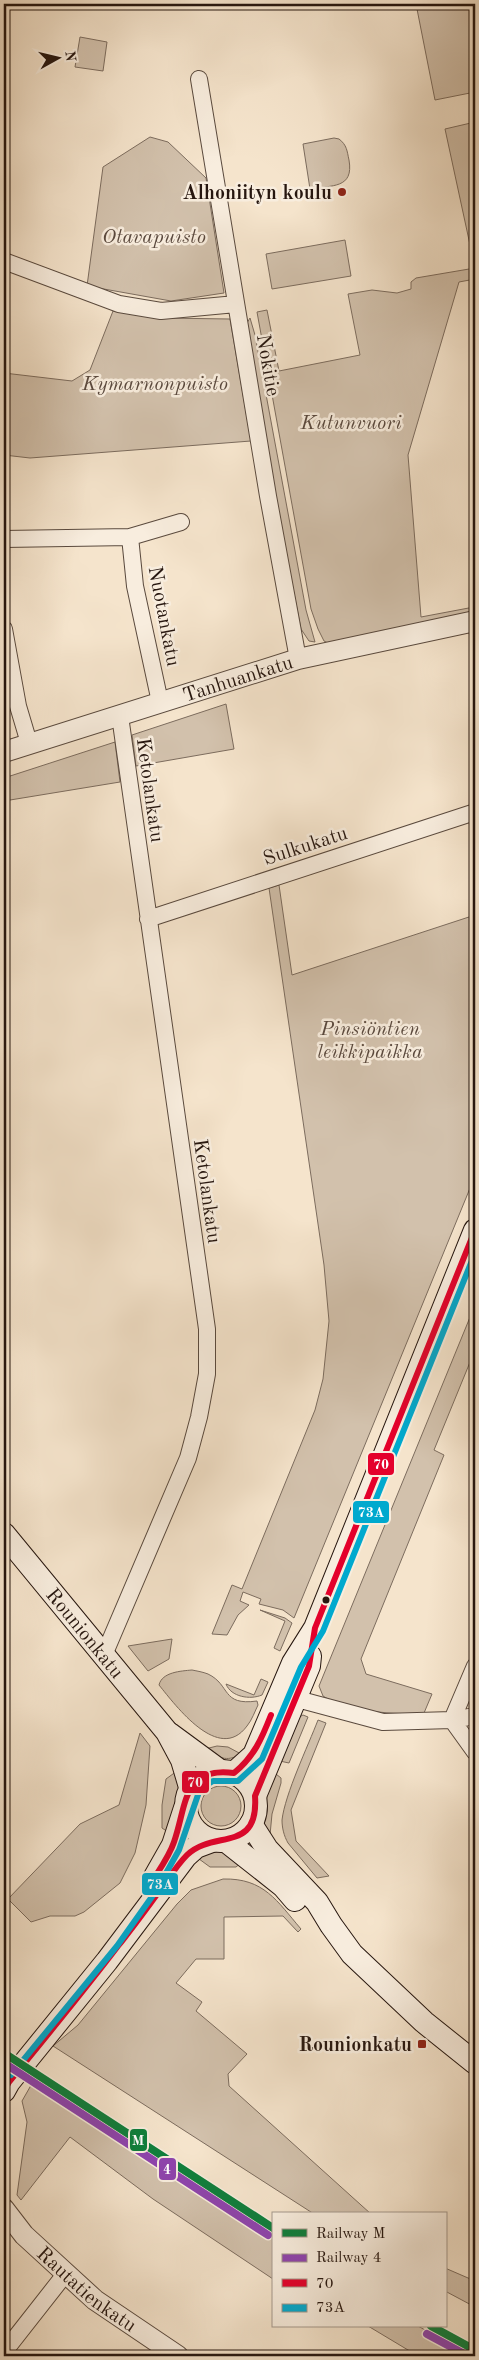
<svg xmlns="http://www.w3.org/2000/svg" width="479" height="2360" font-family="'Old Standard TT',serif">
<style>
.green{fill:#d2c1ac;stroke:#7c6c5e}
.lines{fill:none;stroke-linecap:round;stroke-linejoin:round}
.minor-casing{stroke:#5a4a3e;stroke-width:18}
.tertiary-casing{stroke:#5a4a3e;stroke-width:22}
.secondary-casing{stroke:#26160f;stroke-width:24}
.minor{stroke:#f8edde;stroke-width:16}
.tertiary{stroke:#f8edde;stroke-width:20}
.secondary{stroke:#f8edde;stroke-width:22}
.bus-1-casing{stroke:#f8edde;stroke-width:10}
.bus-2-casing{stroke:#f8edde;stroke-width:10}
.bus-1{stroke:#e4002b;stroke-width:6}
.bus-2{stroke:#00a9ce;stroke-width:6}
.rail-1-casing{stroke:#f8edde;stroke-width:11}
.rail-2-casing{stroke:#f8edde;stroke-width:11}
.rail-1{stroke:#0e7f3c;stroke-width:8}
.rail-2{stroke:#8e44ad;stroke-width:8}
.poi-dot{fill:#8f2418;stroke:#f8edde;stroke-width:2}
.bus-dot{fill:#26160f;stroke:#f8edde;stroke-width:2}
.labels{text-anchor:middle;stroke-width:5;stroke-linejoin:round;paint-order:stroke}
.poi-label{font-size:20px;font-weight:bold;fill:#26160f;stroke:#f8edde;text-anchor:end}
.park-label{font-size:20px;font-style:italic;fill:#5a493e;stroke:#f8edde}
.street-label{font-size:20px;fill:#26160f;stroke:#f8edde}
.line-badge{stroke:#f8edde;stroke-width:2}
.badge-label{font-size:14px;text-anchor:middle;font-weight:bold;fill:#fff}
</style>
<rect width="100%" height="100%" fill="#f5e4cc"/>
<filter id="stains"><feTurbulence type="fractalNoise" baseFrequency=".004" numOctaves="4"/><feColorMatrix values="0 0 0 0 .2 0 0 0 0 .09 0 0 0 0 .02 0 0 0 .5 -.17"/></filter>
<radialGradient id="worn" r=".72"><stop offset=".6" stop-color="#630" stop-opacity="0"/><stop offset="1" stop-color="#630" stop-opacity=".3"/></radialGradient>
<path class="green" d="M416,4H475V92L435,100Z
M80,37L107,42L103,71L75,67Z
M475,122V254H472L445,129Z
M150,137L168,142L206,178L224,293L171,301L87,286L103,167Z
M334,138L339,139C347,145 347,151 349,160C354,189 332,185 310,189L303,144Z
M345,240L351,276L272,289L266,254Z
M475,268V279L459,282L408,455L421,617L474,607L473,613L328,643L324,641L318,629L311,609L257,312L267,310L279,371L360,355L348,294L372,290L397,293L411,289V282L416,278Z
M113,311L162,318L230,319L251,441L30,458L4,455V373L72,381L90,370Z
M250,318L255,335L306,610L315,642L309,641L301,629L279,517L247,323Z
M226,704L234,749L136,766L132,735Z
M115,742L120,782L4,801V778Z
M279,885L292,975L475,915V1176L294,1618L283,1610L259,1604L261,1599L243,1592L240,1601L249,1605L238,1615L227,1635L212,1634L232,1585L242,1589L315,1410L323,1379L329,1321L324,1265L269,888Z
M475,1305V1350L434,1450L444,1455L361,1659L366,1674L432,1694L424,1713C396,1715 347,1712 323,1696L319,1686Z
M260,1610L285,1618L292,1623L280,1651L274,1648L285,1621Z
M172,1639L169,1659L148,1671L128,1646Z
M192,1670C197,1671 203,1672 208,1674C231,1685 221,1706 257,1701L258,1705C255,1711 252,1720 247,1726C219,1764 176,1706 159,1685C162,1672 181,1671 192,1670Z
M261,1679L268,1682L262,1695C250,1700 231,1697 226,1684L254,1695Z
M303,1715L308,1717L289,1763L275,1760L295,1719Z
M318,1720L326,1723L291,1810L296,1841L329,1876L317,1878L288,1843C284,1836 282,1828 282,1820C285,1794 308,1746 318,1720Z
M140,1733L150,1746L146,1805L135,1853L120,1883L84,1912L75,1916H50L31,1922L8,1899L80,1824L119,1805Z
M217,1746L228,1747L241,1754C226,1763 218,1757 205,1749Z
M177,1771L179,1790L168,1832L162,1828V1805L166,1779Z
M276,1774L281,1778V1783L272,1814L270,1835C255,1814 266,1794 276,1774Z
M201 1806a20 20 0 1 1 40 0a20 20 0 1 1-40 0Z
M218,1850L242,1862L236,1867H210L195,1856Z
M223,1879C264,1878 277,1901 301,1929L298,1932L283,1916L224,1917V1959H196L176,1983L202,2002L196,2011L247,2054L228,2074L229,2086L371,2214H314L53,2046L78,2025L177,1904L191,1890Z
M34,2080L273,2235V2279L153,2199L70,2137L21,2200L17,2195L27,2122L22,2101Z
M445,2268L475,2281V2307L445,2291Z
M368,2326H418L471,2356H418Z"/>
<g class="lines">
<g class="minor-casing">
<path id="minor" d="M199,79L268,496L298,659
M4,261L119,304L161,311L236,304
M130,537L181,522
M4,539L130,537L135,586L160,702
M4,629L18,706L29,743
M148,919L475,812
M104,1655L188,1458L199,1417L207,1374V1329L120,716
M286,1696L383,1722L452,1720L475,1716
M452,1720L475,1666
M452,1720L475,1752
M4,2352L66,2273"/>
</g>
<g class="tertiary-casing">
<g id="tertiary">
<path id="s1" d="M4,752L298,659L475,621"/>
<path id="s2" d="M4,2209L24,2235L95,2300L178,2356"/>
</g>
</g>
<g class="secondary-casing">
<g id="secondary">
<path id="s3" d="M4,1534L167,1732L182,1760L190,1787"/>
<path d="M170,1734L219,1770"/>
<circle cx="221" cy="1806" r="35"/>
<path d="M234,1773L254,1755L293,1663L315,1628L475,1230"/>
<path d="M255,1796L309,1666L310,1656"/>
<path d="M251,1824L267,1849L317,1902L331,1925L352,1954L424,2022L475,2063"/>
<path d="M226,1841L283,1886L295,1900"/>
<path d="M152,1882L173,1845L185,1808"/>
<path d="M4,2091L9,2082L107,1961L186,1856L196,1847L212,1841"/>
</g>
</g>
<use href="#minor" class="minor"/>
<use href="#tertiary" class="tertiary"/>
<use href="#secondary" class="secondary"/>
<g class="bus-1-casing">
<path id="bus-1" d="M151,1883C159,1870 169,1857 174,1842C187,1805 182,1766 234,1773C254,1757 262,1738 271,1715
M4,2091L9,2082C46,2037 83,1992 118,1946C134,1926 149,1905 164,1885C171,1875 178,1864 187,1855C214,1829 259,1854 255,1796L309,1666L315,1628L475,1230"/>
</g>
<g class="bus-2-casing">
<path id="bus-2" d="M11,2075L117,1946L156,1891L179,1850L200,1789L213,1781H238L262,1759L301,1667L323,1631L475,1253"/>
</g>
<use href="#bus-1" class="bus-1"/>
<use href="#bus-2" class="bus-2"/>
<g class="rail-1-casing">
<path id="rail-1" d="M4,2053L273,2228
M431,2326L475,2350"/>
</g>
<g class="rail-2-casing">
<path id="rail-2" d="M4,2063L268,2235
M427,2334L468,2356"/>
</g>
<use href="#rail-1" class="rail-1"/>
<use href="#rail-2" class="rail-2"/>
</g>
<g class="poi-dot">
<circle cx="342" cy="192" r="5"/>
<rect x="417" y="2039" width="10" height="10" rx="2.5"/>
</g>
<circle class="bus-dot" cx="326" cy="1600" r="4.5"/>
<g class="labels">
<g class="poi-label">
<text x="332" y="199">Alhoniityn koulu</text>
<text x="412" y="2051">Rounionkatu</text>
</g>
<g class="park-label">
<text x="154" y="243">Otavapuisto</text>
<text x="155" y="390">Kymarnonpuisto</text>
<text x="351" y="429">Kutunvuori</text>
<text x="370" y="1035">Pinsiöntien<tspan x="370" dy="23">leikkipaikka</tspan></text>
</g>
<g class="street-label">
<text transform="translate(269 365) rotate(80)" y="7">Nokitie</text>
<text transform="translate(165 616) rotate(79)" y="7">Nuotankatu</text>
<text dy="7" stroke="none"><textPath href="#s1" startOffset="245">Tanhuankatu</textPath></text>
<text transform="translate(151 790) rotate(82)" y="7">Ketolankatu</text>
<text transform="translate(305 845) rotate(-18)" y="7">Sulkukatu</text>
<text transform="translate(208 1191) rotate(82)" y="7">Ketolankatu</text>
<text dy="7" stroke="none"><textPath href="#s3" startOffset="128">Rounionkatu</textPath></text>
<text dy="7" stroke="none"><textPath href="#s2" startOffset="116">Rautatienkatu</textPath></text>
</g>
</g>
<g class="line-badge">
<rect x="367" y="1452" width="28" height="24" rx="5" fill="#e4002b"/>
<rect x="352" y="1500" width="38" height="24" rx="5" fill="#00a9ce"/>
<rect x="181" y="1770" width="29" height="24" rx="5" fill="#e4002b"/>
<rect x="141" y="1872" width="38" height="24" rx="5" fill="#00a9ce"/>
<rect x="129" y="2128" width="19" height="24" rx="5" fill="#0e7f3c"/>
<rect x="158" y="2157" width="19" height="24" rx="5" fill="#8e44ad"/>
</g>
<g class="badge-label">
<text x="381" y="1469">70</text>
<text x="371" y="1517">73A</text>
<text x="195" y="1787">70</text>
<text x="160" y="1889">73A</text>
<text x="138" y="2145">M</text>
<text x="167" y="2174">4</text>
</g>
<rect width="479" height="2360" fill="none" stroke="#f5e4cc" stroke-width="20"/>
<rect x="5" y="5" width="469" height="2350" fill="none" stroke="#26160f" stroke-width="2.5"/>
<rect x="10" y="10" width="459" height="2340" fill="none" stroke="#26160f"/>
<rect x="272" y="2212" width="175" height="115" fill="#f8edde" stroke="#a4978b"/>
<rect x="282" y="2229" width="25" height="8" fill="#0e7f3c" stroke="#a4978b"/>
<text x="316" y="2238" font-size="15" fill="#26160f">Railway M</text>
<rect x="282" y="2254" width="25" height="8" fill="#8e44ad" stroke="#a4978b"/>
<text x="316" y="2262" font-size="15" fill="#26160f">Railway 4</text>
<rect x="282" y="2279" width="25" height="8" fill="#e4002b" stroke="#a4978b"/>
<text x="316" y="2288" font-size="15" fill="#26160f">70</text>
<rect x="282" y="2304" width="25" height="8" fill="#00a9ce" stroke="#a4978b"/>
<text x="316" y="2312" font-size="15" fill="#26160f">73A</text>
<g transform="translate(58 58) rotate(82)" stroke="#f8edde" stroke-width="4" paint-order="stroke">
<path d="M0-4L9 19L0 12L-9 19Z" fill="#26160f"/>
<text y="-8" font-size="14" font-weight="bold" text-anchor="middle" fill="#26160f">N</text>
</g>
<rect width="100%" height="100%" filter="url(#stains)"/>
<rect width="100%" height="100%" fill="url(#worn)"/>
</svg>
